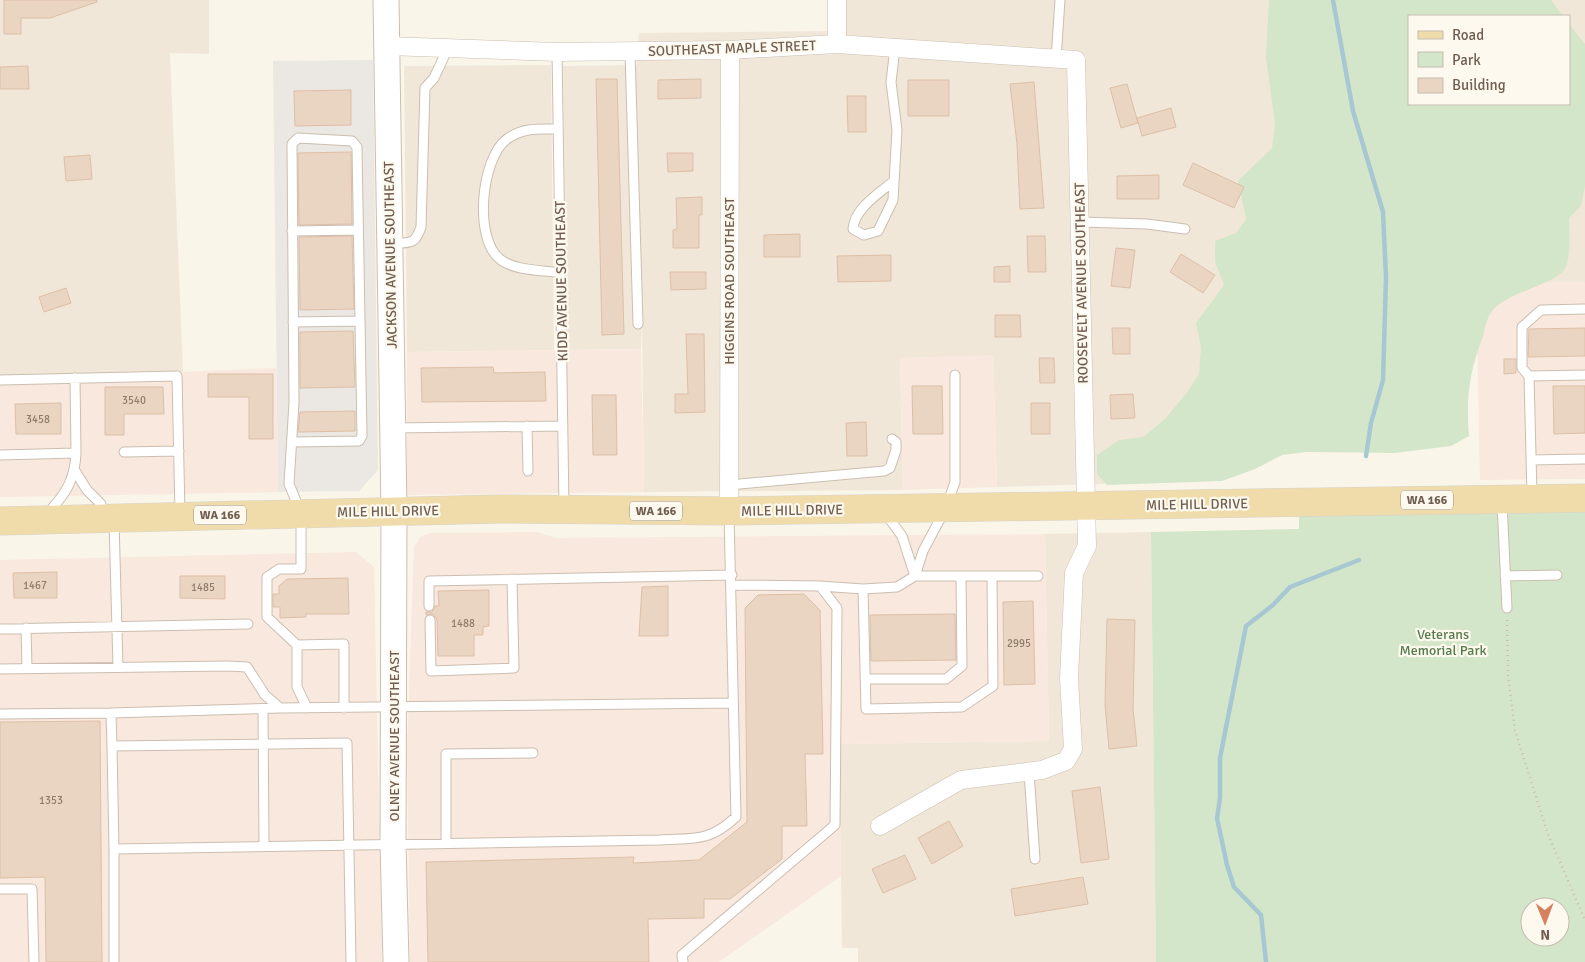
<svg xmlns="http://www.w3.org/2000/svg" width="1585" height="962" font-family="Signika,sans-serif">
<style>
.residential{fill:#f1e7d8}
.commercial{fill:#f9e8de}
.industrial{fill:#ebe7e2}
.green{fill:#d3e6c9;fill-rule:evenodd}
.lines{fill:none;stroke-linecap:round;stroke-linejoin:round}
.stream{stroke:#a7c8d2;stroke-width:4.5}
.building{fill:#ead5c2;stroke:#ddbfa6}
.service-casing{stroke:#cbbeb0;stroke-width:11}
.minor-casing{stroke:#cbbeb0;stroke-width:19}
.secondary-casing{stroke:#cdbeae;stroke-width:27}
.primary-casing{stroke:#d7d2ce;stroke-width:29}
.path{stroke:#d1bba7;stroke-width:2.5;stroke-dasharray:1 4;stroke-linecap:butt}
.service{stroke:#fff;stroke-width:9}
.minor{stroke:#fff;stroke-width:18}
.secondary{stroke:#fff;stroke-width:25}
.primary{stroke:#f0dcaa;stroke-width:28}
.labels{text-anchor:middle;stroke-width:4.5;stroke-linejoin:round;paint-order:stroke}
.number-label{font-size:11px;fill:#8f7c6c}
.shield{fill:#fdf9ef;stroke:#9b8c80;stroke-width:1}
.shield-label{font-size:12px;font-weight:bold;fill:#715e50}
.street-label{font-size:14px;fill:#715e50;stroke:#fdf9ef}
.park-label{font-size:14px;fill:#567b4c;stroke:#fdf9ef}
</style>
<rect width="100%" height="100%" fill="#faf5e9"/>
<path class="residential" d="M0,0H209V54L170,53L183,372L0,380Z
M829,0H1289L1290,155L1202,481L997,487L993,356L900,358L903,490L644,492L642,319L641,349L567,350L563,66L637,65L639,33L830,31Z
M1530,0H1585V282L1535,283L1569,104V16H1530Z
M551,65L554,350L407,352L404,66Z
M1151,532L1156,962H858V948H842L839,744L1049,741L1045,534Z"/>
<path class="commercial" d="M1585,282V479L1480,480L1476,284Z
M641,349L644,492L407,495V352Z
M993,355L997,487L903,490L900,358Z
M276,368L278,492L0,497V380Z
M537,532L556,538L1045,534L1049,741L839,744L841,876L719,962H410L407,751L414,547L420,537L430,533Z
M356,552L374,567L382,962H0V560Z"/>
<path class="industrial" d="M373,60L378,470L359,491L278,492L273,61Z"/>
<path class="green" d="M1269,0H1551L1563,16H1409V104H1569V24L1585,44V186L1581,206L1569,218C1569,233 1571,249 1567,264C1561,285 1509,290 1492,311C1487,317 1485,328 1483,336C1469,374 1466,396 1469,436L1451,446L1395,453L1307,452L1282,455L1255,469L1222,481L1107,485L1097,474V455L1119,440L1143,437L1165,419L1186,394L1199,374L1201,348L1196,323L1224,285L1215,262V241L1236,233L1246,219L1238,181L1272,148L1275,124L1266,57Z
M1585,498V962H1156L1151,532L1299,529V502ZM1530,907H1560V937H1530Z"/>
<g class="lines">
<path class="stream" d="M1333,0L1353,111L1383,212L1386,277L1383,380L1371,423L1366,456
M1266,962L1261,915L1234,887L1227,865L1217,818L1220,798V758L1246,626L1273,605L1290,587L1359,560"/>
</g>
<path class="building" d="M4,0H97V2L50,18H21V34H4Z
M28,66L29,89H0V67Z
M596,79H617L624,334L602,335Z
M701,79V98L658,99V80Z
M908,80H949V116H908Z
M1034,82L1044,208L1020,209L1017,144L1010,84Z
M1127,84L1138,123L1121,128L1110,88Z
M351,90V125L295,126L294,91Z
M847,96H866V132H848Z
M1171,108L1176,127L1142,136L1137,118Z
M351,152L352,224L299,225L298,153Z
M667,153H693V171L668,172Z
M90,155L92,179L66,181L64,157Z
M1193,163L1244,187L1234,208L1183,185Z
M1159,175V199H1117V176Z
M702,197V215H699V248H673V230L677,229L676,198Z
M800,234V257H764V235Z
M352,236L354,309L300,310L299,237Z
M1027,236H1045L1046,272H1028Z
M1116,248L1135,250L1130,288L1111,286Z
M1181,254L1215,275L1203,293L1170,272Z
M891,255V281L838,282L837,256Z
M1010,266V282H994V267Z
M670,272H706V289L671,290Z
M66,288L71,303L44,312L39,297Z
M995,315H1020L1021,337H995Z
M1112,328H1130V354H1113Z
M1585,328V356L1528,357L1529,329Z
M353,331L355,387L300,388V332Z
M686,334H704L705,412L675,413V394H688Z
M1039,358H1054L1055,383H1040Z
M1504,359H1516V373L1504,374Z
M493,367L494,373L545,372L546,401L422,402L421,368Z
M208,374H273V439H249V397H208Z
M912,386H942L943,434H913Z
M1553,386H1585V433L1554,434Z
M105,387H163L164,414H124V435H105Z
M1133,394L1135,418L1111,419L1110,395Z
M592,395H616L617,455H593Z
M61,403V434H16L15,404Z
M1031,403H1050V434H1031Z
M355,411V431L298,432L300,412Z
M866,422L867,456H847L846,423Z
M57,572V598H14L13,573Z
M180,576H225V599L180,598Z
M348,578L349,614H306V617L280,618V607H273V594H279V586L287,579Z
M668,586V636H639L642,587Z
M489,590V626L483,627V635H474V656H438L437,620L433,614L426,615V612H432L435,606H439L438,591Z
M804,594L820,610L823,754H805L807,826H782V859L730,899H704V918L648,919L649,962H428L426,862L634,857L633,863L699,860L747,822L745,608L758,595Z
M1033,601L1035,684L1004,685L1003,602Z
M955,614L956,660L871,661L870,615Z
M1107,619L1135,620L1133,709L1137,746L1109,749L1105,704Z
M100,721L102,962H46L45,877L0,878V722Z
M1100,787L1109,859L1081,863L1072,791Z
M949,821L963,846L932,864L918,838Z
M905,855L916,879L883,893L872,869Z
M1083,877L1088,904L1015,916L1011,889Z"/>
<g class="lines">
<g class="service-casing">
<path id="service" d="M630,51L638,324
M557,52L564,507
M1056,59L1060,0
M558,129C540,129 523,127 507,139C481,158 473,240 501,260C516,271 543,270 561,273
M894,181C879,193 854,209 853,229L864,235L878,231L893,200L897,130L891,82L895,48
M1080,222L1147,224L1185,229
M292,231L358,230
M392,243C410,243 415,245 421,227L425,88L434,78L448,48
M293,322L360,321
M1529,376L1522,368V327L1541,310L1585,309
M0,380L177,376L180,513
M527,426L528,471
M393,428L563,426
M292,442L359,441L362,436L357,147L352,141L298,138L292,144L294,403L289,484L301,513V569H279L267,577V617L297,645L344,644V708
M124,452L179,451
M0,455L76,453L75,378
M1531,460L1585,459
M75,471L87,490L101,504V515
M729,485L884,471L890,468L896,450V442L892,439
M1532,495L1529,376L1585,375
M1502,503L1507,608
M885,513L902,536L915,576L923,551L946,508L955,482V375
M52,516L53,507C68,491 75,476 76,453
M114,520L118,667
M992,576L993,686L962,707L866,709L863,589L897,587L915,576H1038
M1505,576L1557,575
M820,586L863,589
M429,606V581L732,575
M430,620L431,671L514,668L512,579
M26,628L27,668
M0,629L248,624
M297,645V687L307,708
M0,669L227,666L247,667L265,695L280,708L733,703
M865,679H946L962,666L961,576
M263,709L264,846
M0,714L111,713
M112,746L111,713L280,708
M1029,772L1035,859
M446,843V754L533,753
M114,849L112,746L347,743L351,962
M0,889H32L34,962
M114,962V849L660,840C695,838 709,842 736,817L729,515
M683,962L682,955L835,825L837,608L820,586L732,585"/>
</g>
<g class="minor-casing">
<path id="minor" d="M837,44V0
M387,46L557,52L730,50L837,44L1076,60L1087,546L1074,573L1069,678L1073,749L1066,761L1042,770L961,780L880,826
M729,511L730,50"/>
</g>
<g class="secondary-casing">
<path id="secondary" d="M386,0L394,511L393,843L396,962"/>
</g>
<g class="primary-casing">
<path id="primary" d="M0,521L499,509L729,511L1585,498"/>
</g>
<path class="path" d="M1507,620L1508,675L1515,730L1547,832L1585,920"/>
<use href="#service" class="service"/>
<use href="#minor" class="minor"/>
<use href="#secondary" class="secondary"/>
<use href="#primary" class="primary"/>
</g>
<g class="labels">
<g class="number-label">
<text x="134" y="404">3540</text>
<text x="38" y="423">3458</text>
<text x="35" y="589">1467</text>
<text x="203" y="591">1485</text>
<text x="463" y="627">1488</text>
<text x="1019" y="647">2995</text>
<text x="51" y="804">1353</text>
</g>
<g class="shield">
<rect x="1401" y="490.5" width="52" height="19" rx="4"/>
<rect x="630" y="501.5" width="52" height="19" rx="4"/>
<rect x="194" y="505.5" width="52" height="19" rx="4"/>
</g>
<g class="shield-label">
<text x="1427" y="504">WA 166</text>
<text x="656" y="515">WA 166</text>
<text x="220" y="519">WA 166</text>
</g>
<g class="street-label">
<text transform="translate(732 48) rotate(-2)" y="5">SOUTHEAST MAPLE STREET</text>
<text transform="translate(390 255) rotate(-91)" y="5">JACKSON AVENUE SOUTHEAST</text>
<text transform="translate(561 281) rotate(-91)" y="5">KIDD AVENUE SOUTHEAST</text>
<text transform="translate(729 281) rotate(-90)" y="5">HIGGINS ROAD SOUTHEAST</text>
<text transform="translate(1081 283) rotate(-91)" y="5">ROOSEVELT AVENUE SOUTHEAST</text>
<text transform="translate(1197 504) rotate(-1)" y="5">MILE HILL DRIVE</text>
<text transform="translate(792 510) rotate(-1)" y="5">MILE HILL DRIVE</text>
<text transform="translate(388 511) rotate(-1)" y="5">MILE HILL DRIVE</text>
<text transform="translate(394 736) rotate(-90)" y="5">OLNEY AVENUE SOUTHEAST</text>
</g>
<g class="park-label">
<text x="1443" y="639">Veterans<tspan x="1443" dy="16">Memorial Park</tspan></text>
</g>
</g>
<rect x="1408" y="15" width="162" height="90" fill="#fdf9ef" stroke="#c5bbaf"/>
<rect x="1418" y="31" width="25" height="8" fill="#f0dcaa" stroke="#c5bbaf"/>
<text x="1452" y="40" font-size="15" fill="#715e50">Road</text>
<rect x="1418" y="52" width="25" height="15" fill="#d3e6c9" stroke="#c5bbaf"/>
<text x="1452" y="65" font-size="15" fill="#715e50">Park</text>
<rect x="1418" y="78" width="25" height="15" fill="#ead5c2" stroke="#c5bbaf"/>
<text x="1452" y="90" font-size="15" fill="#715e50">Building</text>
<g transform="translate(1545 922) rotate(179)"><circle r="24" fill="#fdf9ef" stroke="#c5bbaf"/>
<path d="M0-4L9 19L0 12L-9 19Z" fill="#d5815d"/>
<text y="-8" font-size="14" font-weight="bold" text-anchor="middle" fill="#715e50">N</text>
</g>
</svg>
